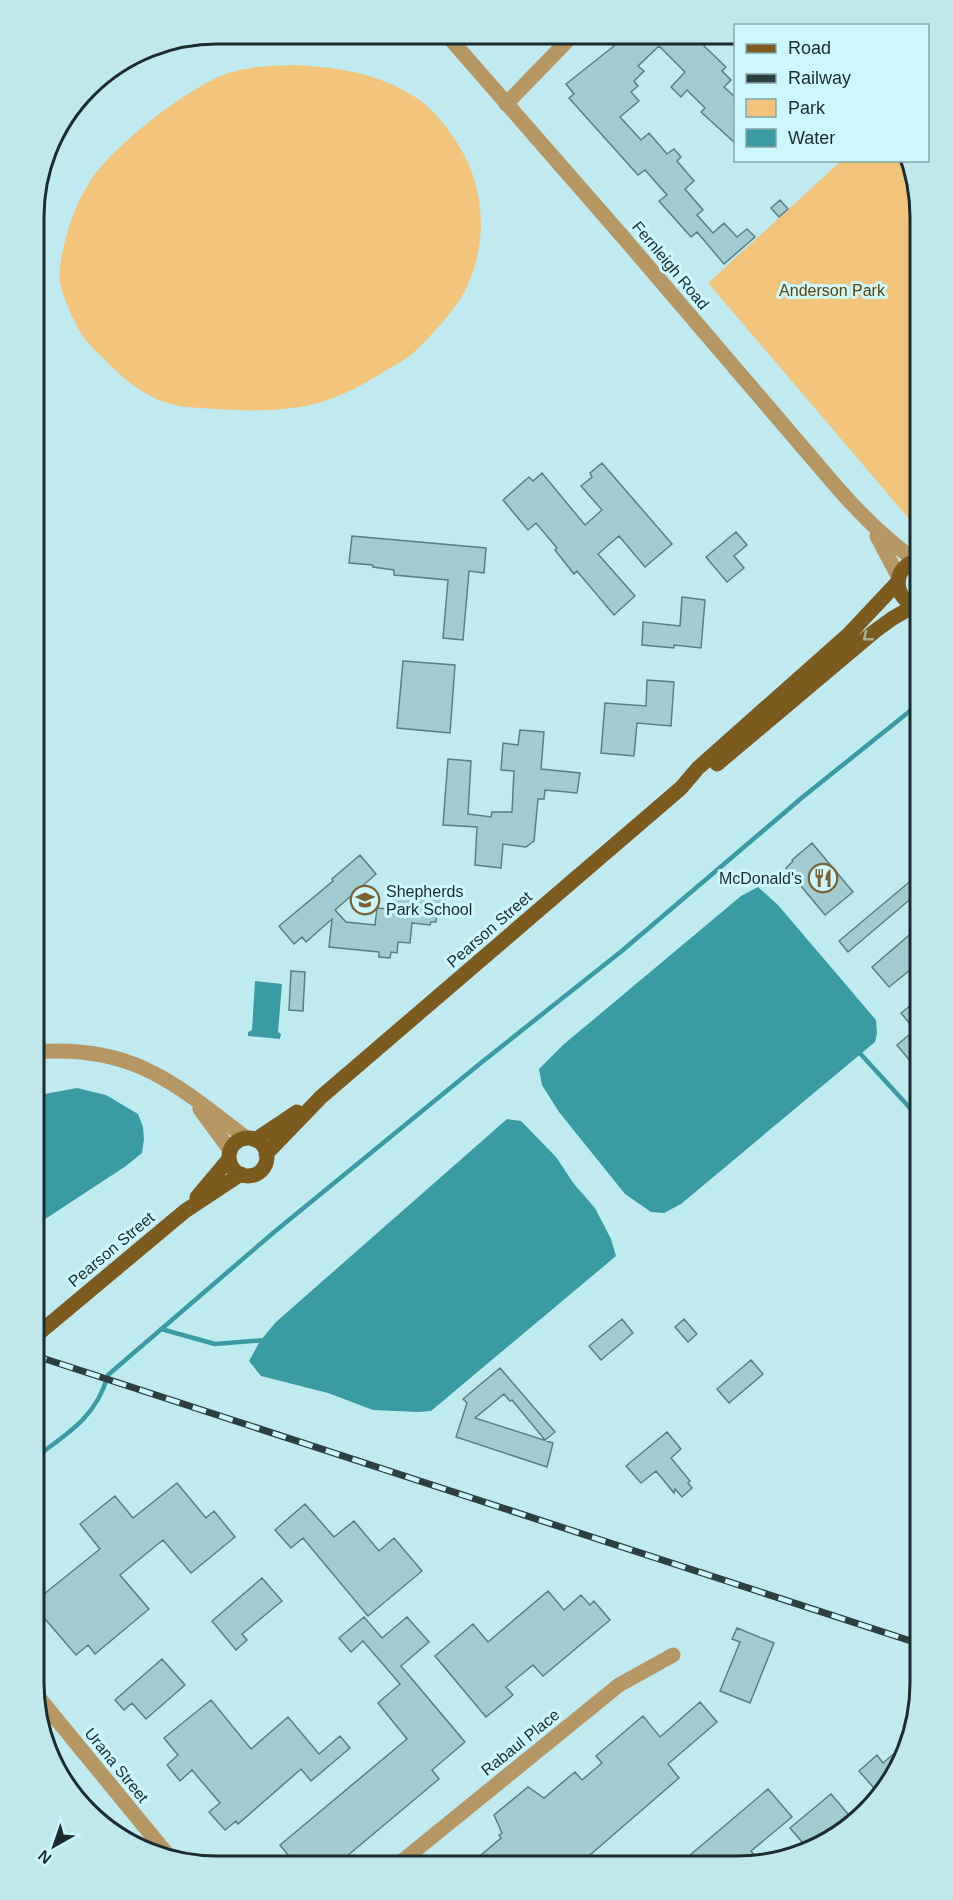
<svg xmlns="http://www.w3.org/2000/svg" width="953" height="1900" font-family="Arial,sans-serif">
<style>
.green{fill:#f2c47b}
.water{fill:#3a9ba5}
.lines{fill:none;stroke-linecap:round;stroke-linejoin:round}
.stream{stroke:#3a9ba5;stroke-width:4.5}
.building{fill:#a1ccd1;stroke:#578085;stroke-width:1.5}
.minor{stroke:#b69663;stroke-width:15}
.major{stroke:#7d5b1e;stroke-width:15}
.rail-casing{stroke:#2c4042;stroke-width:7}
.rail{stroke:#ccf8fd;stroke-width:4.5;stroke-dasharray:14;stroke-linecap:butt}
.oneway{stroke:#a8b199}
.labels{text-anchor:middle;stroke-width:6;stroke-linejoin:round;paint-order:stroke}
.street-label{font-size:16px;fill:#1b2c2e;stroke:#ccf8fd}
.park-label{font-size:16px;fill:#624200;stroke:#ccf8fd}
.poi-label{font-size:16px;fill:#1b2c2e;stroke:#ccf8fd;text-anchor:end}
.rim{fill:none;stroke:#1b2c2e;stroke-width:3}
</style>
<rect width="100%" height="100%" fill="#bfebf0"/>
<path class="green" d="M294,65C337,67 378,73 415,97C433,108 448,128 459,146C486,189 488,245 465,291C457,308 426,342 411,355C403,361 393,366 385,371C363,385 339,398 314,404C273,414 229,410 187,407C154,404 127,383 105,360C98,353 90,346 84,338C75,325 63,298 60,283C58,270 62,253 65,241C71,219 78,199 91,180C114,145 184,91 223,75C246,66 269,66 294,65Z
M842,160L911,161L920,217V527H916L708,283Z"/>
<path class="water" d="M758,887L778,905L876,1020L877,1033L875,1042L681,1204L664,1213L651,1212L625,1194L559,1112L542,1085L539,1069L563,1045L741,896Z
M255,981L282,984L278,1032L281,1034L280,1039L248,1036V1032L252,1030Z
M77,1088L106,1095L138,1114L143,1127L144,1139L142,1153L126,1166L33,1227L34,1096Z
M507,1119L521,1121L556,1157L574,1184L595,1208L611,1239L616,1256L431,1411L418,1412L373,1410L328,1393L261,1376L249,1361L260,1341L276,1322Z"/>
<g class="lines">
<path class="stream" d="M857,1050L920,1119
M161,1329L215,1344L266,1340
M33,1459C67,1434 96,1418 108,1375L273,1233L482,1062L623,950L804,796L920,703"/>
</g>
<path class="building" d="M604,35L697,36L705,45L704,46L726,67L722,71L731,80L724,87L735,97V143L701,112L705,108L687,90L681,97L671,87L685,72L659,46L638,66L644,71L634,81L638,86L631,92L639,101L620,117L641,140L649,133L667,154L674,149L681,157L677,161L694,181L685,189L703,210L697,215L713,233L724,223L737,237L747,229L755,237L724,264L697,232L691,237L659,201L667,195L645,170L638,175L569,98L574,94L566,84L614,46Z
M780,200L788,209L779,217L771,208Z
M602,463L672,544L645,567L619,536L598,554L635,596L614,615L577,571L574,574L555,550L557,548L536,523L528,530L503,500L529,477L533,481L542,473L585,525L602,510L581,486L592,477L590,473Z
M736,532L747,545L734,556L744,568L727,582L706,557Z
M352,536L486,548L484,573L469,571L463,640L443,638L448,580L394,575V570L373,567V565L349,563Z
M682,597L705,600L701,648L674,645V648L642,645L643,622L680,626Z
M403,661L455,665L450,733L397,728Z
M647,680L674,682L671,726L637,723L634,756L601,753L605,703L646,706Z
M520,730L544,732L541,769L580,773L577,793L545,790L544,799H538L534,841L526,847L503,844L501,868L475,865L477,827L443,825L448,759L471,761L468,814L491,817L492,812H512L514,771L501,770L503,743L518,745Z
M812,843L853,892L825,915L786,868L793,861L792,860Z
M360,855L376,874L335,910L346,922L375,925L377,908L389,909L391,893L445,898L444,914L437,913L436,922H431L430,925L412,923L410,943L398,942L397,953L391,952L390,958L379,957V952L329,947L332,919L306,942L302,937L294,944L279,926L333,881L332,879Z
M920,873V891L848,952L839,941Z
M920,926V962L889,987L872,967Z
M291,971L305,972L303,1011L289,1010Z
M920,998V1073L897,1045L915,1030L901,1013Z
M622,1319L633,1333L601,1360L589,1346Z
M684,1319L697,1334L688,1342L675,1327Z
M751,1360L763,1374L729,1403L717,1389Z
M500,1368L555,1432L545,1440L512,1400L510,1401L504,1394L475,1418L553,1443L547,1467L456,1437L467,1403L463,1399Z
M667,1432L681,1449L671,1458L690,1481L688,1483L692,1488L682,1497L675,1489L674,1493L656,1471L641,1483L626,1466Z
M177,1483L206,1518L214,1511L235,1537L191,1573L163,1540L120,1575L149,1609L95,1654L88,1645L76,1655L33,1605V1581L44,1594L100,1549L80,1524L115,1496L133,1518Z
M305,1504L334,1537L354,1521L379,1551L394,1538L422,1571L368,1616L303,1538L291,1548L275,1530Z
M262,1578L282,1601L242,1634L247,1640L236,1650L212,1621Z
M548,1591L564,1610L581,1595L590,1605L594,1601L610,1620L543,1676L533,1665L506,1687L513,1695L486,1717L435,1656L473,1624L488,1642Z
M364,1617L382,1638L407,1617L429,1642L401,1666L465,1742L432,1770L439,1779L335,1866H297L280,1845L407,1739L378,1703L400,1684L363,1641L351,1652L339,1638Z
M737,1628L774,1643L750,1703L720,1691L740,1642L732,1639Z
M162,1659L185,1685L146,1719L132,1703L124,1710L115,1700Z
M211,1700L251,1749L288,1717L319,1754L340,1736L350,1748L311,1781L301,1769L238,1824L236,1821L225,1830L209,1812L220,1803L192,1770L180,1781L167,1765L178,1755L164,1738Z
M700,1702L717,1722L668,1764L679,1778L576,1867L468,1866L501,1838L499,1835L502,1833L494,1815L528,1787L544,1798L575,1772L582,1780L602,1763L596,1756L643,1716L660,1737Z
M909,1741L906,1753L881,1796L859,1771L877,1755L883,1763Z
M768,1789L792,1817L751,1851L761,1863L736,1867H676Z
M831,1794L854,1821L839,1836L809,1850L790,1828Z"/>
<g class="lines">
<path class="minor" d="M446,34L623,237L835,485C860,514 885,539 916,561
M506,104L573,35
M877,536L898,576
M34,1052C131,1044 174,1082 246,1138
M200,1109L230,1150
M35,1693L172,1860
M396,1866L619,1685L673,1655"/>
<path class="major" d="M920,605C891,604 891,562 920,561
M717,764L875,631L893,618L916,605
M229 1157a19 19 0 1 1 38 0a19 19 0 1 1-38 0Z
M255,1140L297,1112
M266,1154L321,1097L681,788L698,768L850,633L897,583
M197,1197L229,1159
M33,1338L185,1211L241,1174"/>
<g class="rail-casing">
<path id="rail" d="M33,1355L920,1644"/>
</g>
<use href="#rail" class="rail"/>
</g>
<defs><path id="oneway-chevron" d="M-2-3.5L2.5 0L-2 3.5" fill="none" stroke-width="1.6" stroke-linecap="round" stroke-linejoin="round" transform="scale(1.5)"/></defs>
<use class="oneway" href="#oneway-chevron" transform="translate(867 637) rotate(141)"/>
<defs>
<g id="restaurant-ring" transform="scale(1.5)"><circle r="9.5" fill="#ccf8fd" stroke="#7c6133" stroke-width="1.5"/><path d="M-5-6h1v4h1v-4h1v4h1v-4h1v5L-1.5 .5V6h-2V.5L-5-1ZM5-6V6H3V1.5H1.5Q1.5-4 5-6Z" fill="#7c6133"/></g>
<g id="school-ring" transform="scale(1.5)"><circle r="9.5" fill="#ccf8fd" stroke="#7c6133" stroke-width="1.5"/><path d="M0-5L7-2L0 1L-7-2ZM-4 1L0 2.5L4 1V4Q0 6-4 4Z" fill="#7c6133"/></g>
</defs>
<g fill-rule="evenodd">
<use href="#restaurant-ring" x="823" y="878"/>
<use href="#school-ring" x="365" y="900"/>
</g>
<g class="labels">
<g class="street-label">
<text transform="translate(671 265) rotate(50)" y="6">Fernleigh Road</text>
<text transform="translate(489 929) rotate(-41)" y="6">Pearson Street</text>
<text transform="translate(111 1249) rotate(-40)" y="6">Pearson Street</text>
<text transform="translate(520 1742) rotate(-39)" y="6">Rabaul Place</text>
<text transform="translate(117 1765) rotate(51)" y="6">Urana Street</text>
</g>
<g class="park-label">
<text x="832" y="296">Anderson Park</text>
</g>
<g class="poi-label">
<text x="802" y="884">McDonald's</text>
<text x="386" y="897" text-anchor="start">Shepherds<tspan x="386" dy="18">Park School</tspan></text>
</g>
</g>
<path d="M0 0H953V1900H0ZM217 44H737A173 173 0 0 1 910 217V1683A173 173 0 0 1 737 1856H217A173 173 0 0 1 44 1683V217A173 173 0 0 1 217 44Z" fill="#bee8ec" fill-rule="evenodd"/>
<path class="rim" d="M217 44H737A173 173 0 0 1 910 217V1683A173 173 0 0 1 737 1856H217A173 173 0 0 1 44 1683V217A173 173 0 0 1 217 44Z"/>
<rect x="734" y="24" width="195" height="138" fill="#ccf8fd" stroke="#85a6aa" stroke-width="1.5"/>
<rect x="746" y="44" width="30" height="9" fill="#7d5b1e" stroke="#85a6aa" stroke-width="1.5"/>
<text x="788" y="54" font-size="18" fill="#1b2c2e">Road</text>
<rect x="746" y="74" width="30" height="9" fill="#2c4042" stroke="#85a6aa" stroke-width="1.5"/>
<text x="788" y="84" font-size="18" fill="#1b2c2e">Railway</text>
<rect x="746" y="99" width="30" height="18" fill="#f2c47b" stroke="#85a6aa" stroke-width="1.5"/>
<text x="788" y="114" font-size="18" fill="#1b2c2e">Park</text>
<rect x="746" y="129" width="30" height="18" fill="#3a9ba5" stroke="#85a6aa" stroke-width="1.5"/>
<text x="788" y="144" font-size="18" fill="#1b2c2e">Water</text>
<g transform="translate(54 1846) rotate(220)" stroke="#ccf8fd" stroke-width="4.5" paint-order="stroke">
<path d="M0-4.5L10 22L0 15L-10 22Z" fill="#1b2c2e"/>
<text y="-9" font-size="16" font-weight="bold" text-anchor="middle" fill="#1b2c2e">N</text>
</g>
</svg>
